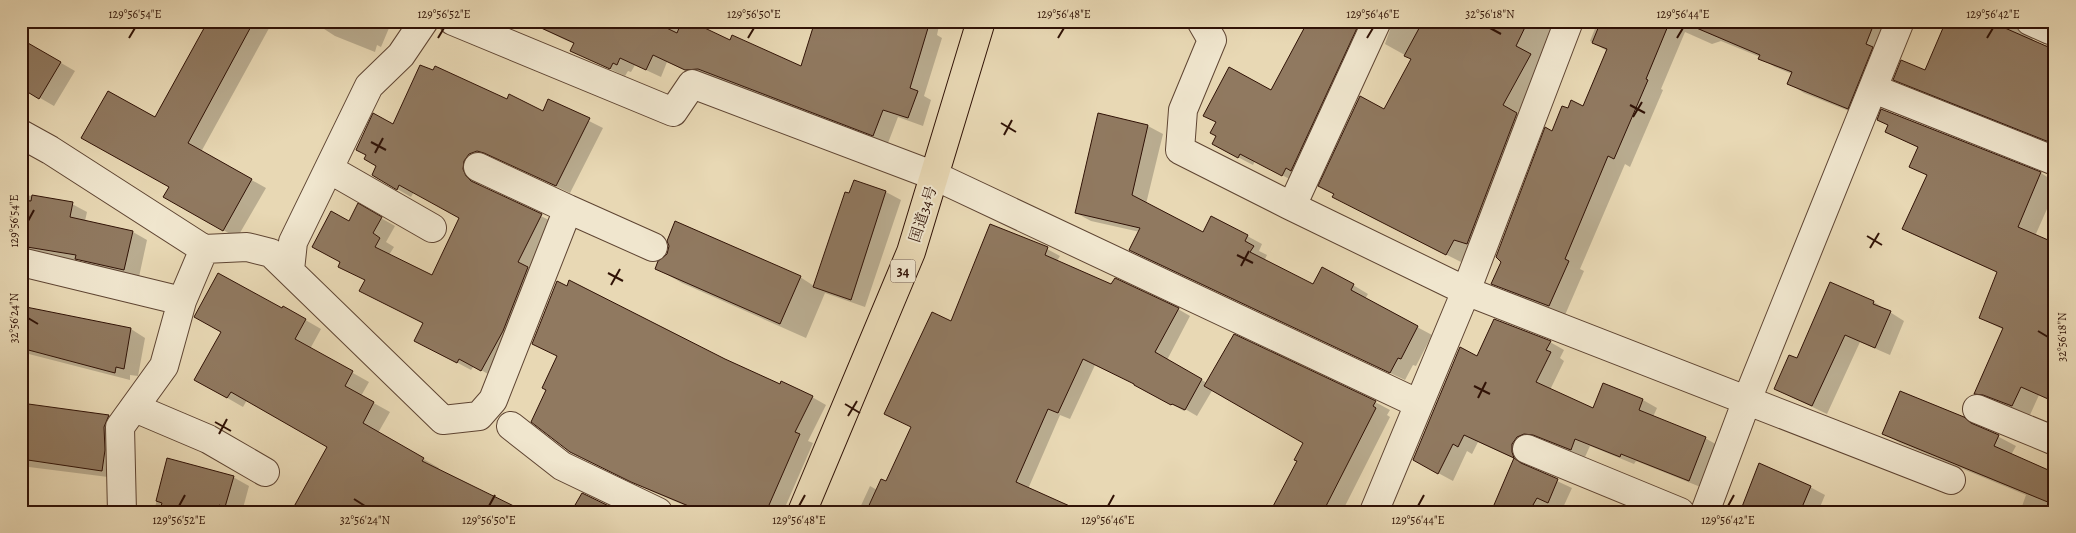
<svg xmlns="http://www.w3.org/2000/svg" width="2076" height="533" font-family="Alegreya,'Noto Serif JP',serif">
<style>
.shadow{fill:#0003}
.building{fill:#907960;stroke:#301206}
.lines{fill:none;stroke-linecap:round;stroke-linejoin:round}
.minor-casing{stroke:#5e4432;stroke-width:30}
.highway-casing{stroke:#301206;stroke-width:30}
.minor{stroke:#f0e6ce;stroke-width:28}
.highway{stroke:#e8d8b4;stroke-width:28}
.ticks{fill:none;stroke:#301206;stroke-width:2}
.labels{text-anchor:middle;stroke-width:4;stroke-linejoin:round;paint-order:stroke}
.shield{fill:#f0e6ce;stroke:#6a5242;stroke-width:1}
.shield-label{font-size:14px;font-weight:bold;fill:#301206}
.street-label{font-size:15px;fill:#301206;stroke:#f0e6ce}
.neatline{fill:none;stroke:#301206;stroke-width:2}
.ticks-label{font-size:12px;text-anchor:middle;fill:#301206}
</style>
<rect width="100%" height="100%" fill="#e8d8b4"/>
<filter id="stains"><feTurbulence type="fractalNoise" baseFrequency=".004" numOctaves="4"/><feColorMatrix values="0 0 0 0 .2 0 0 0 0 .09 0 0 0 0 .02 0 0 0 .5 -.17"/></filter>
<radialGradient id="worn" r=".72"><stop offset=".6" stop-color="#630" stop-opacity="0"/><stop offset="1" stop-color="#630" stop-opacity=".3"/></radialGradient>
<path class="shadow" d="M210,21H273L201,152L266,188L237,238L165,196L170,187L155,119Z
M323,21H392L381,47L377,45L375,52L335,36L321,27Z
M525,21H687L731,42L802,68L898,21H940L937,35L942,38L924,96L931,100L923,126L898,117L888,143L713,77L701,78L667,62L661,77L635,65L631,72L628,71L625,76L571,51L574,44Z
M1310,21H1378L1297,183L1255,161L1253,165L1228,152L1272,92Z
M1393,21H1566L1517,114L1531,122L1461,262L1348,205L1385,111L1412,59L1385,44Z
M1598,21H1895L1864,117L1804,93L1788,83L1792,74L1775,67L1760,58V57L1721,41L1712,44L1685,32L1661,89L1663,90L1630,167L1625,164L1580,269L1584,271L1565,315L1509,292L1493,283L1553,133L1568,110L1584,107L1607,51L1590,41Z
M1947,21H2034L2030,32L2033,40L2043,45L2055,46V147L1911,88L1895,79L1926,72Z
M21,40L75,71L54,106L21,87Z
M507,101L544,113L549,101L603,128L570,193L500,160L491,159L476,178L480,186L555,223L495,378L474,366L471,370L430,348L424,324L375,299L366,281L339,266L349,222L358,205L395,226L386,242L394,247L389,255L432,277L461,218L414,192L411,197L373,175L393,126Z
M1882,110L2041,173L2055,182V191L2035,236L2055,245V403L2039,395L2030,415L2001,404L1993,403L1976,393L2004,330L1980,318L1998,273L1921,238L1904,228L1928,176L1911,166L1919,148L1887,132L1889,126L1878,120Z
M1099,115L1148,126L1163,134L1146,204L1203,234L1212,217L1262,244L1259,251L1267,255L1264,261L1314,286L1353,285L1368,294L1365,299L1432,335L1416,366L1413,365L1405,380L1145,258L1131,250L1140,232L1091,221L1076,213Z
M854,182L886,192L901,200L865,307L825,293L806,338L682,283L656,268L800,277L814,286Z
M21,194L72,204L87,212L85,221L133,232L147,240L139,277L91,267L82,261L21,251Z
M991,226L1047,249L1060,256L1057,261L1112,286L1178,309L1190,316L1167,360L1207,383L1375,402L1390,410L1387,415L1390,417L1344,508L1346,510L1345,512H1272L1298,461L1304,443L1213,389L1197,416L1185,409L1184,411L1136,384L1095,365L1070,419L1060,415L1028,489L1079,512H858L870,486L877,490L887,483L912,427L886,414L952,323Z
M1830,284L1874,302L1904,321L1890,355L1860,342L1827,414L1775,389L1797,360Z
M283,307L321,329L310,349L369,382L361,396L390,412L378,433L439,468L438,470L329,446L247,400L243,407L196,380Z
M21,308L131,329L145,338L138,376L130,375V380L21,352Z
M1550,342L1564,350L1560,358L1564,361L1550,390L1594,410L1604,384L1643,400L1657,408L1653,417L1705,438L1719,446L1703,488L1636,461L1634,464L1590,446L1585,457L1548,442L1539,441L1525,460L1529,468L1572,488L1561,512H1492L1515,459L1478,442L1472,454L1467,451L1453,481L1414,460L1477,358Z
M725,360L780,386L812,397L826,405L808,441L813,443L783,512H700L653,492L571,451Z
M21,404L109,416L123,424L116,478L21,466Z
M1963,418L2016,446L2011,455L2049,471L2055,457V512H2020L2026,495L1900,443L1883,433Z
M168,460L233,477L249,486L242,512H163L155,507Z
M1810,487L1825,495L1818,512H1754Z"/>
<path class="building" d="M208,21H254L188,143L252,179L223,231L163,197L169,187L81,138L108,91L155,117Z
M526,21H652L677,33L682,21H690L730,40L732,35L801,66L815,21H924L922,26L928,28L910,88L918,91L908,118L883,110L873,136L698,69L685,70L653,55L646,70L620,58L617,65L613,63L610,69L570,51L574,43Z
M1308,21H1343L1357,28L1291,171L1286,168L1282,176L1240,154L1238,158L1212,144L1216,136L1210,133L1216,122L1203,116L1229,67L1271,90Z
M1423,21H1528L1516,46L1531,54L1503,105L1517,113L1467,244L1454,240L1446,255L1332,197L1334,194L1318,186L1360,96L1384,109L1411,59L1404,56Z
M1601,21H1670L1646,79L1648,80L1614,159L1608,156L1565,259L1569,261L1549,306L1491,284L1501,262L1496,257L1545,127L1552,131L1562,106L1568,108L1571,100L1583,106L1607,49L1592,43Z
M1680,21H1875L1866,44L1873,47L1848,109L1787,84L1792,72L1758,59L1760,55Z
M1946,21H1989L2055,50L2054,144L1893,80L1901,60L1925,70Z
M21,39L61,62L39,99L21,88Z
M420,65L433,70L435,66L507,99L509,94L543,111L548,99L590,118L556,186L484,153L477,151L469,154L464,161L463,169L466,176L471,181L542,214L518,262L528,267L503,331L481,371L459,359L457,363L414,341L423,323L359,291L365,280L338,267L340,262L312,247L331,211L349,221L358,203L382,217L373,233L380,238L375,247L432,275L459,218L399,185L397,190L372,175L376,166L364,159L366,155L356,150L373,113L393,124Z
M1881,109L2041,172L2018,227L2055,243V402L2021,387L2012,406L1983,395L1974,394L2003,328L1979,318L1997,272L1902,229L1927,175L1909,167L1918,147L1885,132L1888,125L1877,120Z
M1098,113L1148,125L1132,195L1203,232L1211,216L1248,235L1245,241L1254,246L1250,252L1313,284L1322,267L1354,284L1351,290L1418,326L1401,359L1398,358L1390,373L1129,250L1140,228L1075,213Z
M854,180L886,191L851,300L813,287L845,192L849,193Z
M32,195L73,202L70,217L133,231L124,270L75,259L76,255L21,246V200L31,201Z
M675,221L801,276L780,324L655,269L658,261L667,254L669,246L667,241Z
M990,224L1048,247L1045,255L1111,284L1115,278L1179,308L1155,352L1202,379L1185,410L1172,404L1171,405L1134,385V384L1083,359L1058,413L1048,409L1016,482L1083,512H866L881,479L886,481L911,427L884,414L932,312L951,321Z
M218,273L282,308L283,306L306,319L295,339L353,371L345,386L374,402L363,423L424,458L422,461L526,512H291L327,447L231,392L227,398L194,380L221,332L194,317Z
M569,280L725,359L780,384L781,381L813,396L795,432L800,434L766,512H703L631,482L570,452L531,422L546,390L542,388L557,356L532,344L557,281L567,286Z
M1830,282L1874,301L1873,304L1891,311L1875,348L1845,335L1812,406L1774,389L1789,355L1797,358Z
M21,306L131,328L124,369L116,367L115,373L21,348Z
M1494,319L1551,341L1546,350L1551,352L1536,382L1593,408L1603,383L1643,399L1639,410L1706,437L1689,481L1621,454L1620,457L1575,439L1571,450L1533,435L1524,434L1517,437L1512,444V452L1514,458L1521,463L1558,479L1548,503L1537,498L1529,512H1491L1514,458L1464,435L1458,447L1453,444L1438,474L1413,460L1460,347L1477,356Z
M1234,334L1376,401L1373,406L1376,408L1323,512H1270L1297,461L1294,460L1303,443L1204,386Z
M1900,391L1964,417L1971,423L1999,435L1994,446L2055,473V505L1882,434Z
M21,403L109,415L104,427L105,450L102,471L21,459Z
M167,458L234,476L225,507L219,505L217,512H159L162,503L156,501Z
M1759,463L1811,486L1800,512H1740Z
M582,493L615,509L614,512H571Z"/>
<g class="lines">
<g class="minor-casing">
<path id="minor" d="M453,21L673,112L692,84L935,176L1419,404
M1201,21L1212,40L1183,110L1180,150L1289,205L1466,291L1951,480
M2030,21L2050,30
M1874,89L2055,161
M21,134L50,150L204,249L247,247L271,253L443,420L479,416L493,400L568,209L653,247
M478,167L568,209
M329,169L432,228
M1292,206L1377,21
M21,262L182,301
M290,270L293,242L369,86L401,55L424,21
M135,408L208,439L265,472
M1977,409L2055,441
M511,426L562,466L658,512
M1527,449L1680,512
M122,512L120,427L164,366L182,301L204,249
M1374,512L1466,291L1569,21
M1705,512L1747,400L1900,21"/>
</g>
<g class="highway-casing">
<path id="highway" d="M802,512L911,252L981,21"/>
</g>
<use href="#minor" class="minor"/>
<use href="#highway" class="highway"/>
</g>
<path class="ticks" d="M1490,28L1501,34M129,38L135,28M438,38L444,28M748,38L754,28M1058,38L1064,28M1367,38L1373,28M1677,38L1683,28M1987,38L1993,28M1630,105L1645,113M1633,117L1642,102M1001,123L1016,132M1004,135L1012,120M371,142L386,150M375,153L383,138M28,221L34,210M1867,236L1882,245M1870,248L1879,233M1237,255L1253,263M1241,266L1249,251M608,273L623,281M611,285L620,269M28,318L38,324M2038,331L2048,337M1474,386L1490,394M1478,398L1486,382M845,404L860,413M848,416L857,401M215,422L231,431M219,434L227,419M354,499L365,506M179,506L185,495M489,506L495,495M799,506L805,495M1108,506L1114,495M1418,506L1424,495M1728,506L1734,495"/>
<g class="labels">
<rect class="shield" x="890.5" y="259.5" width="25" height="23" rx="4"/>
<g class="shield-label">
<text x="903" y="276">34</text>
</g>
<g class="street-label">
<text transform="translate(923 214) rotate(-72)" y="5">国道34号</text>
</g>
</g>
<rect width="2076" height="533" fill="none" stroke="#e8d8b4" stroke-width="55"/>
<rect x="28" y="28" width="2020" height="478" class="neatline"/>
<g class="ticks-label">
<text x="135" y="18">129°56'54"E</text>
<text x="444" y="18">129°56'52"E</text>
<text x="754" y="18">129°56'50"E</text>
<text x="1064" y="18">129°56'48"E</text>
<text x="1373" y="18">129°56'46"E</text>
<text x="1490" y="18">32°56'18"N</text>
<text x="1683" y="18">129°56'44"E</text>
<text x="1993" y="18">129°56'42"E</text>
<text transform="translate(14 221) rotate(-90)" y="4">129°56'54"E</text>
<text transform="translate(14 318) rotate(-90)" y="4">32°56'24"N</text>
<text transform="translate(2062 337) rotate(-90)" y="4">32°56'18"N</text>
<text x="179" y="524">129°56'52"E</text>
<text x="365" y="524">32°56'24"N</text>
<text x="489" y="524">129°56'50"E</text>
<text x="799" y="524">129°56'48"E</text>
<text x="1108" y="524">129°56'46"E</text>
<text x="1418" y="524">129°56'44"E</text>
<text x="1728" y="524">129°56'42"E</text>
</g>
<rect width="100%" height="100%" filter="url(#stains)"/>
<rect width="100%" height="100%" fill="url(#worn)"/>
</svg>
